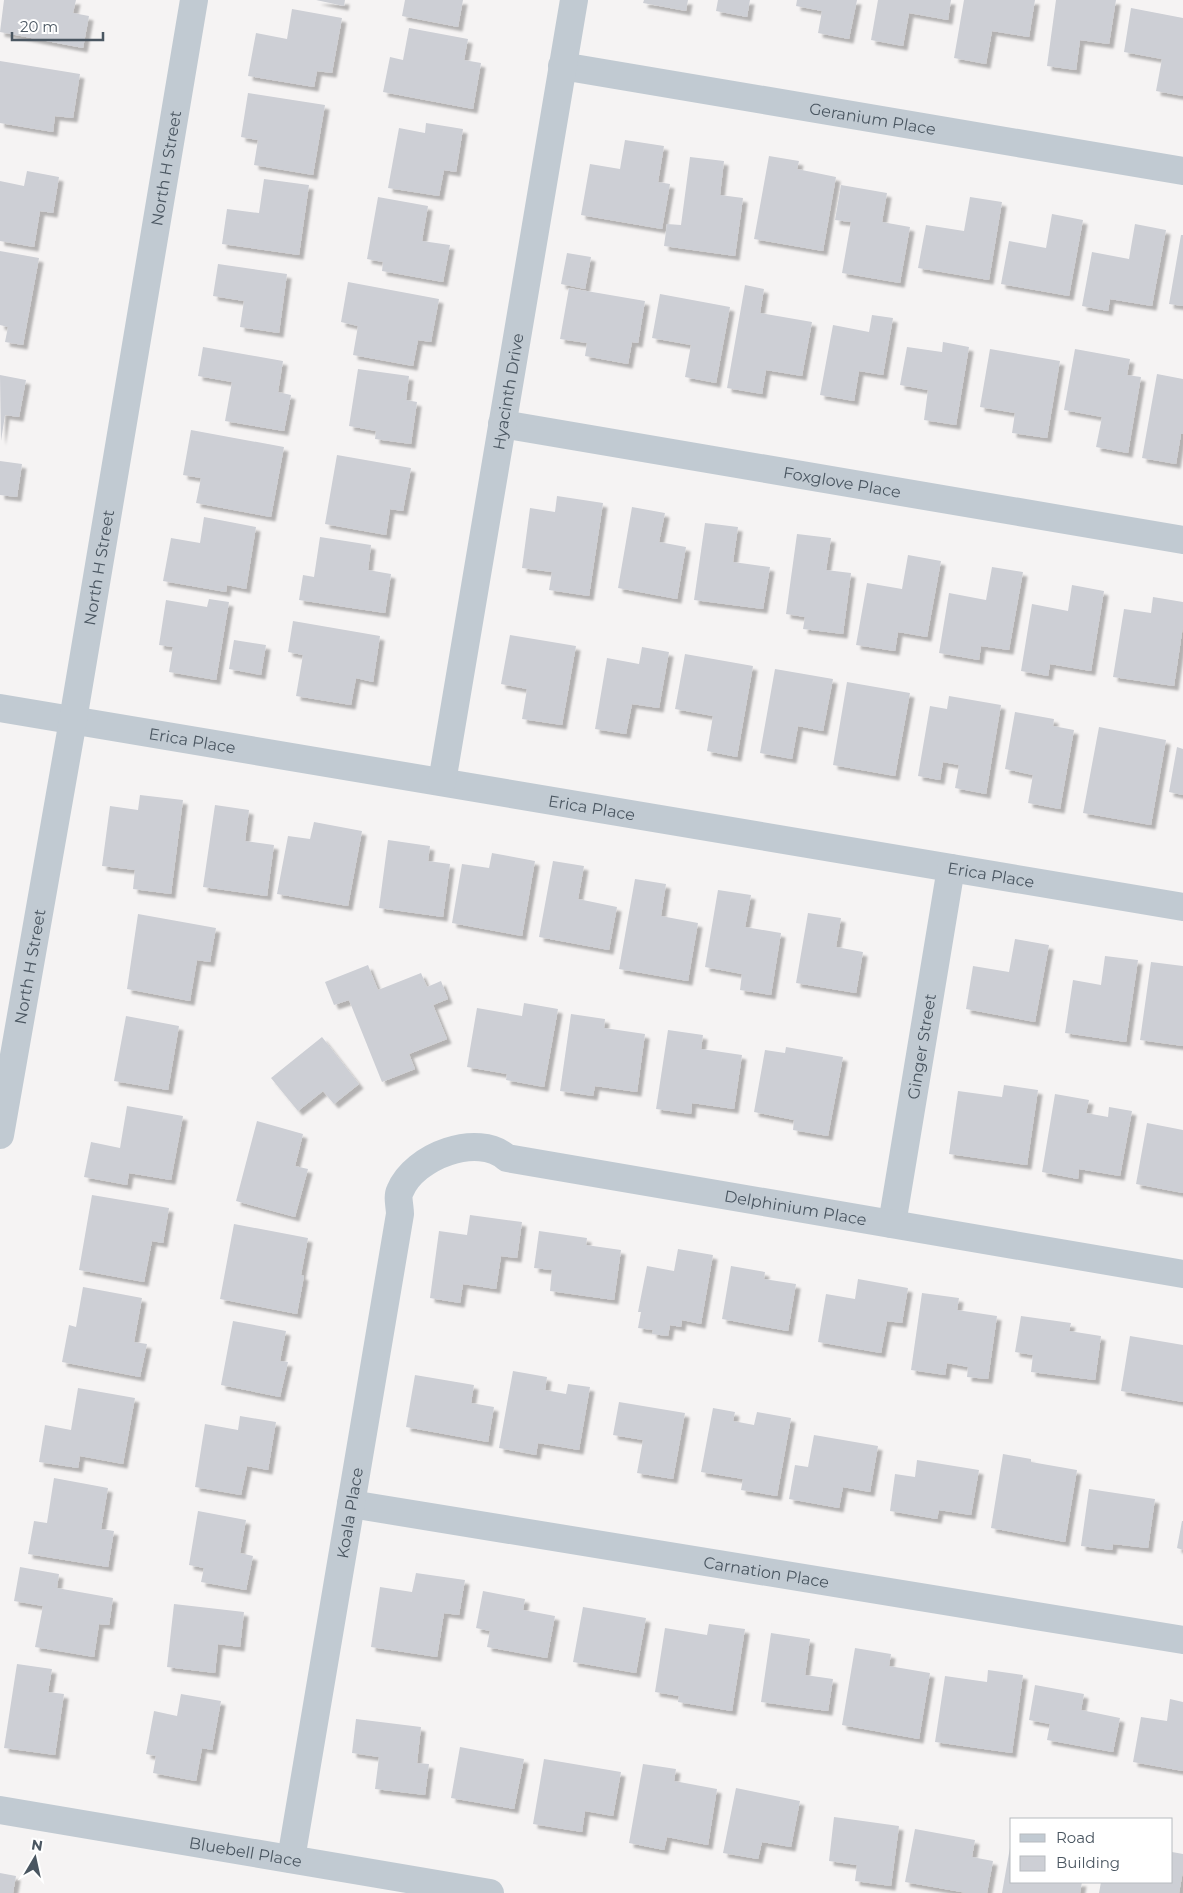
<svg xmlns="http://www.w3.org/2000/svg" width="1183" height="1893" font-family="Montserrat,sans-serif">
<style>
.building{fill:#cdcfd5;filter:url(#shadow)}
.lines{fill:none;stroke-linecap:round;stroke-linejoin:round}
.minor{stroke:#c1cad2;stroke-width:28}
.labels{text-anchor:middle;stroke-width:4;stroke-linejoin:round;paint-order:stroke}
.street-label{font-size:16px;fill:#4a5661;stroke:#fff}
</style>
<defs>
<filter id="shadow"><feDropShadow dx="4.5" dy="4.5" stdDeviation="1" flood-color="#0004"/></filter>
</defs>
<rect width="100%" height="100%" fill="#f5f3f3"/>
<path class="building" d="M4,0H76L73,13L89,16L83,48L0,32Z
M316,0H345L344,6Z
M405,0H463L458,27L402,16Z
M644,0H688L686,11L643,3Z
M718,0H750L747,17L716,11Z
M797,0H857L849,39L818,33L822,11L796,6Z
M878,0H951L948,20L909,13L903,46L871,40Z
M964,0H1035L1029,37L992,31L986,64L954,58Z
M1056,0H1116L1109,44L1080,40L1076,70L1047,66Z
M1131,8L1183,18V96L1156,91L1162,59L1124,52Z
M292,9L342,18L332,73L317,71L314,87L248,76L256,33L287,39Z
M409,28L468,39L464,60L481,63L473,109L383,92L390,57L403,60Z
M0,61L80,74L73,118L55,116L53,132L0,123Z
M248,93L325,105L313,175L254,165L258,140L241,137Z
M426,123L463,129L456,172L444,170L439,196L388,188L399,128L425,133Z
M625,140L664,146L658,182L670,184L662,229L581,215L590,164L620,169Z
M769,156L799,161L797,169L836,177L823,251L754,239Z
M690,157L724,161L720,195L743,198L735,256L664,246L667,224L681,225Z
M27,171L59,177L53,213L40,211L34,247L0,241V181L24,186Z
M264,179L309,185L299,255L222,244L227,209L259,213Z
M841,185L887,193L882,222L910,227L900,283L842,273L851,222L835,220Z
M378,197L428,206L422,241L450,245L443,282L382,271L383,262L367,259Z
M970,197L1002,202L989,280L918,268L926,225L964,231Z
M1052,214L1083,220L1069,296L1001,284L1009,241L1046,248Z
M1135,224L1166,230L1152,306L1110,299L1108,311L1082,306L1092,252L1129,259Z
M1181,235H1183V306L1169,304Z
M0,251L39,258L23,345L5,342L8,327L0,325Z
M567,253L591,257L585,289L561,284Z
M218,264L287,274L279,333L240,327L244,301L213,296Z
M348,282L439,299L431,342L418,340L413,366L353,355L358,326L341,322Z
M745,285L764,289L760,313L812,322L802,376L766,370L762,394L727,388Z
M569,288L645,301L638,343L632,342L628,364L585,356L587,343L560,339Z
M660,294L730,307L716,383L685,377L691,345L652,338Z
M872,315L893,318L883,375L859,371L854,401L820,395L833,325L869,332Z
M943,342L969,347L956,425L924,420L928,390L900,385L907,347L942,352Z
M203,347L283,361L278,392L291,395L284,431L225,421L232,382L198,376Z
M990,349L1060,361L1047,438L1012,433L1015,413L980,407Z
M1075,349L1130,359L1127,375L1141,377L1128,453L1096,447L1102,417L1064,410Z
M358,369L409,376L406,400L417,402L411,444L375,439L376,431L349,426Z
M1157,374L1183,379V434H1181L1176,464L1142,458Z
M0,375L26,380L19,417L5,415L1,441Z
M191,430L284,447L271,517L196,503L201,478L183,475Z
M337,455L411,468L403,511L390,509L386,535L325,524Z
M0,461L22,464L17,497L0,495Z
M557,496L603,503L589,596L549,590L552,572L522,568L530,508L555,512Z
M632,507L665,513L659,542L686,547L677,599L618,588Z
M204,517L256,527L246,589L227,585L226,592L163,581L171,538L200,543Z
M705,523L738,527L733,562L770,567L763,609L694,600Z
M797,534L831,538L826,570L851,573L843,634L803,629L805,617L786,614Z
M320,537L371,545L368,570L391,574L385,613L299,600L303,575L314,577Z
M908,555L941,561L927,637L898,632L895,651L856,645L867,583L902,589Z
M992,567L1023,572L1009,650L981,646L979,660L939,653L949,593L986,600Z
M1072,585L1104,591L1091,671L1050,664L1048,676L1021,671L1032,604L1068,611Z
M1153,597L1183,602V626L1174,686L1113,677L1124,609L1151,613Z
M209,599L229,602L216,680L169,672L173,647L159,645L166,600L207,607Z
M293,621L380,636L373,682L356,678L351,705L296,696L303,655L288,652Z
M510,635L576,646L562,725L522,719L527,689L501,684Z
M234,640L266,645L261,675L229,669Z
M642,647L669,652L659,708L632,704L626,734L595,729L607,658L639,664Z
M685,654L753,666L737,757L707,751L713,716L675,709Z
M775,669L833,679L823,731L798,726L792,759L760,753Z
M847,682L910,693L895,776L833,765Z
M949,696L1001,705L986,794L955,788L959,765L943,762L940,780L918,776L930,706L947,709Z
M1015,712L1054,719L1053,726L1074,730L1060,809L1028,803L1033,775L1005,769Z
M1099,727L1166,740L1151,825L1083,813Z
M1177,747L1183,749V795L1169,792Z
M140,795L183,800L171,894L133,889L135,870L102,866L110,806L138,810Z
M215,805L249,810L245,841L274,845L267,896L203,887Z
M314,822L362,831L348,906L277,894L288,836L310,839Z
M388,840L430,846L428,861L450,864L443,917L379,908Z
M492,853L535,861L522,936L452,923L462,864L489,868Z
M553,861L584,866L578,899L617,907L609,950L539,937Z
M635,879L666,884L661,916L698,923L688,981L619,969Z
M718,890L751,895L745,927L781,933L771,995L740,990L742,974L705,967Z
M808,913L841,918L836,947L863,952L856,993L796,983Z
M138,914L216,928L210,962L197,960L190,1001L127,989Z
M1015,939L1049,945L1035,1022L966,1009L973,966L1009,972Z
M1105,956L1138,960L1126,1042L1065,1033L1073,980L1101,985Z
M1151,962L1183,966V1046L1140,1040Z
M368,965L378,990L421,973L427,987L441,981L448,999L433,1005L447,1039L409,1054L415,1069L382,1082L349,1000L334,1005L325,982Z
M524,1003L558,1009L544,1087L506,1080L507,1074L467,1067L477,1008L522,1016Z
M571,1014L605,1019L604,1028L645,1034L637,1092L595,1086L593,1096L560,1091Z
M126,1016L179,1026L168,1090L114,1081Z
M668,1030L703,1035L701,1049L742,1055L734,1109L692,1103L691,1114L656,1109Z
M322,1037L359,1084L334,1104L323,1091L298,1111L271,1078Z
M786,1047L843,1057L828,1136L793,1130L794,1120L754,1112L765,1050L785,1053Z
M1004,1085L1038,1090L1027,1165L949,1154L958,1091L1002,1097Z
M1055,1094L1089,1100L1086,1113L1108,1117L1109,1107L1132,1111L1120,1176L1079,1169L1078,1179L1042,1172Z
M127,1106L183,1116L171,1180L129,1173L127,1185L84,1177L91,1142L120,1148Z
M257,1121L303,1134L295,1166L308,1169L295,1217L236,1201Z
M1147,1123L1183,1130V1193L1136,1184Z
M92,1195L169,1208L163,1243L152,1241L144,1282L79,1270Z
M470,1215L522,1222L517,1258L501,1256L496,1289L463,1284L460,1303L430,1298L439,1231L467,1235Z
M234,1224L308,1238L301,1275L304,1276L297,1314L220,1299Z
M539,1231L587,1238L586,1245L621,1250L614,1300L550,1291L552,1270L534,1268Z
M678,1249L713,1255L701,1324L682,1320L681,1327L670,1325L668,1336L652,1334L653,1330L638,1328L641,1312H638L647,1266L674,1271Z
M731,1266L765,1272L764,1279L796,1284L788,1331L722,1319Z
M858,1279L908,1288L902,1323L887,1321L881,1353L818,1342L826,1294L855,1299Z
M83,1287L142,1298L134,1342L147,1344L140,1377L62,1362L69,1325L76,1327Z
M922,1293L959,1298L957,1310L997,1316L988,1379L967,1377L968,1367L947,1363L945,1375L911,1370Z
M1021,1316L1071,1323L1069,1331L1101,1336L1095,1380L1031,1372L1033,1355L1015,1352Z
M233,1321L286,1331L280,1361L288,1362L280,1397L221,1385Z
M1130,1336L1183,1345V1402L1121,1391Z
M513,1371L547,1377L545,1390L566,1394L568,1384L590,1387L579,1450L538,1443L536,1455L499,1448Z
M415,1375L474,1385L471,1403L494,1407L488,1442L406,1427Z
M78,1388L135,1398L123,1464L80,1456L78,1468L39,1462L45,1425L71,1430Z
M619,1402L685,1413L673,1479L637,1473L643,1440L613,1435Z
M713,1408L735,1412L733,1421L754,1425L757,1412L791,1418L777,1496L741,1490L743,1479L701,1472Z
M240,1416L276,1422L268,1470L247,1466L241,1495L195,1487L205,1424L238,1430Z
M814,1435L878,1446L870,1492L843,1487L839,1508L789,1499L795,1465L808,1467Z
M1003,1454L1031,1459V1462L1077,1470L1065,1542L991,1528Z
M917,1460L979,1470L971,1515L939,1510L937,1519L890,1511L895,1474L915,1477Z
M54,1478L108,1488L101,1529L114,1531L108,1567L28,1554L34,1521L47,1523Z
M1089,1489L1155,1499L1148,1548L1113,1544L1112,1550L1081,1546Z
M198,1511L246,1520L240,1553L253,1556L246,1590L201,1582L204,1568L189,1565Z
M1182,1521H1183V1550L1177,1548Z
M20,1567L59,1574L57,1588L113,1598L109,1625L99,1624L94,1657L35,1647L43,1606L14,1601Z
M416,1573L465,1580L459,1615L444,1613L437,1657L371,1647L380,1587L412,1592Z
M483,1591L525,1599L523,1610L555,1616L547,1658L487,1647L490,1631L476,1628Z
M174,1604L244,1612L240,1647L218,1644L215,1673L167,1667Z
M583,1607L646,1618L636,1673L573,1662Z
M709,1624L745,1629L732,1711L678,1702L679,1696L655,1692L665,1628L707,1635Z
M771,1633L810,1639L805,1675L833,1679L828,1711L761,1702Z
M855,1648L891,1654L889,1666L930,1673L919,1739L842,1725Z
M17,1664L52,1669L48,1692L64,1694L55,1755L4,1748Z
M988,1670L1023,1675L1012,1753L935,1742L945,1676L987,1682Z
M1035,1685L1084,1694L1081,1710L1120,1718L1113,1752L1047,1740L1050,1724L1029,1720Z
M181,1694L221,1701L212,1750L202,1748L196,1781L153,1773L156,1756L146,1754L154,1711L177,1716Z
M1170,1699L1183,1702V1771L1133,1762L1141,1717L1167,1721Z
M356,1719L421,1727L417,1763L429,1764L425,1795L375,1789L379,1757L352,1753Z
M460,1747L524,1759L514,1809L451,1798Z
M544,1759L621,1772L613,1816L585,1811L582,1832L533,1824Z
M643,1764L676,1769L674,1781L717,1789L708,1845L667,1837L664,1850L629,1843Z
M736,1788L800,1801L791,1847L762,1842L758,1859L723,1853Z
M834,1817L899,1826L891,1886L855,1881L857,1865L829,1861Z
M915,1829L975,1840L972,1857L993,1861L987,1893H967L905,1882Z
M1011,1842L1012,1882H1082L1080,1893H1002Z
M1172,1852L1183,1854V1871L1179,1893H1099L1101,1882H1172Z
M0,1873L16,1876L13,1893H0Z"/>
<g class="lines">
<g class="minor">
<path id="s1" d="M562,66L1183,171"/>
<path id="s2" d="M502,424L1183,540"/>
<path id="s3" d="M0,708L1183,907"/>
<path id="s4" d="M442,782L574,0"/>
<path id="s5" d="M0,1135L73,720L194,0"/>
<path id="s6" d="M892,1224L951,868"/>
<path id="s7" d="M351,1504L1183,1640"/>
<path id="s8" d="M0,1810L490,1893"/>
<path id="s9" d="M291,1859L400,1214C400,1207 397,1197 400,1191C414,1156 478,1132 507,1158L1183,1274"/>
</g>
</g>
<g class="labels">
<g class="street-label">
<text dy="6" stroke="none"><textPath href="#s1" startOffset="315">Geranium Place</textPath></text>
<text dy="6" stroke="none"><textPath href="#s5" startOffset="981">North H Street</textPath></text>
<text dy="6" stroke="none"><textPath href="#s4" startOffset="396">Hyacinth Drive</textPath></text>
<text dy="6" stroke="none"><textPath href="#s2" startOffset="345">Foxglove Place</textPath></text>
<text dy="6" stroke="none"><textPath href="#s5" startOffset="576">North H Street</textPath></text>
<text dy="6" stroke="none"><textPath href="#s3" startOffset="195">Erica Place</textPath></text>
<text dy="6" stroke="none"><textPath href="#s3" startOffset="600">Erica Place</textPath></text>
<text dy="6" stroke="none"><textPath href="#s3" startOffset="1005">Erica Place</textPath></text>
<text dy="6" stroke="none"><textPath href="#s5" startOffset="171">North H Street</textPath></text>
<text dy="6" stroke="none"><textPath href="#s6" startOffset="180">Ginger Street</textPath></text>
<text dy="6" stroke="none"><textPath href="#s9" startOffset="1096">Delphinium Place</textPath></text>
<text dy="6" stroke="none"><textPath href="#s9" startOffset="351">Koala Place</textPath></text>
<text dy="6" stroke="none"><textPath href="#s7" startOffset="421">Carnation Place</textPath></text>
<text dy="6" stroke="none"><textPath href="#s8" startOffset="249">Bluebell Place</textPath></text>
</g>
</g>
<rect x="1010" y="1818" width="162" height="65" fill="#ffffff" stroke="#b7bbc0"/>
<rect x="1020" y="1834" width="25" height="8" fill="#c1cad2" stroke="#b7bbc0"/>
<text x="1056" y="1843" font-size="15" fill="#4a5661">Road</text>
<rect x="1020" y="1856" width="25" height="15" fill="#cdcfd5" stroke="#b7bbc0"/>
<text x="1056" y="1868" font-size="15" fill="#4a5661">Building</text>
<g transform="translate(35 1858) rotate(9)" stroke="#ffffff" stroke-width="4" paint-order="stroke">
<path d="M0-4L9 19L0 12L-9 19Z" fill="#4a5661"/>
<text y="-8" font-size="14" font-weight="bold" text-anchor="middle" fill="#4a5661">N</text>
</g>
<path d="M12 32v8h91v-8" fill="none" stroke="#4a5661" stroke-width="2.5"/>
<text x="20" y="32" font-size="15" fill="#4a5661" stroke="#ffffff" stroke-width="4" paint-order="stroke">20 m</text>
</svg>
